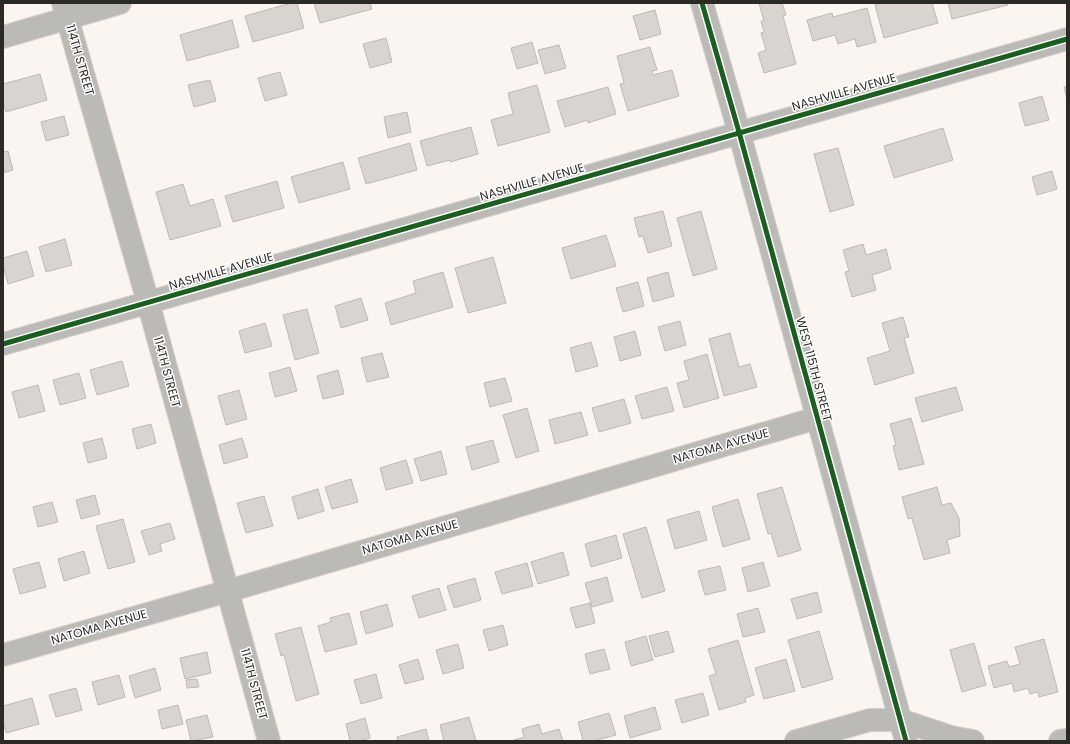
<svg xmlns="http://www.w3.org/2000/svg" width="1070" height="744" font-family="Poppins,sans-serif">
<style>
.building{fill:#d8d5d1;stroke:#bdbab6}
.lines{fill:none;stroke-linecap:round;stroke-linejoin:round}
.minor-casing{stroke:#d4d0cd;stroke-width:24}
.minor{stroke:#bbbab7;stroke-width:22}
.cycleway-casing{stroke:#fff;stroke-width:8}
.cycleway{stroke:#1b5e20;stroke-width:5}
.labels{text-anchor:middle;stroke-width:3;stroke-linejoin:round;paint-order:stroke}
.street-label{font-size:12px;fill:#2c2a27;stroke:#fff}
</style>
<rect width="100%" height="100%" fill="#faf5f0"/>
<path class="building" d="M291,3H297L304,28L253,42L245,16Z
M314,3H370L372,9L320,23Z
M759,3H782L786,15L783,16L796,64L764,73L758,53L766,50L761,33L764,32L761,21H764Z
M882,3H932L938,23L884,38L875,5Z
M948,3H1008V5L952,19Z
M867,8L876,42L857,47L855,39L838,44L835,35L813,41L807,20L832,13L833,17Z
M655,10L661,34L640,40L633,16Z
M232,20L239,47L187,61L180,35Z
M386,38L392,62L370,68L363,44Z
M532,42L538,63L517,69L511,48Z
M559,45L566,68L545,74L538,50Z
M650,47L657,70L652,71L653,75L672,70L679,96L628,111L620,84L624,83L617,56Z
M280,72L287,95L265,101L258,78Z
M40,74L47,100L6,112L3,102V84Z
M210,80L216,101L194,107L188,85Z
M537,85L550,132L498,146L491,120L513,114L508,93Z
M1067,86V99L1064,87Z
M608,87L616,114L588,123V120L565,127L557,101Z
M1042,96L1049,120L1025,126L1019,103Z
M407,112L411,132L388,138L384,117Z
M64,116L69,135L46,141L41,122Z
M471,127L478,154L450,162V160L427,166L420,141Z
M943,128L953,160L894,178L884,146Z
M410,143L417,170L366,184L358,158Z
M838,148L854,205L830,212L814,154Z
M8,151L13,170L3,173V152Z
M343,162L350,189L299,203L291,177Z
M1052,171L1057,189L1037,195L1032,177Z
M277,181L284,208L233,222L225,196Z
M183,184L190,206L213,199L221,226L170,240L156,192Z
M663,211L672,246L648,253L643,236L639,237L634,218Z
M701,211L717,269L693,276L677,218Z
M606,235L616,266L571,279L562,248Z
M65,239L72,265L46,272L39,247Z
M863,244L866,255L886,249L891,269L872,275L876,290L852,297L845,272L849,271L843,250Z
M27,251L34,276L8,284L3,266V258Z
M493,257L506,303L468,313L455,268Z
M443,272L453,307L391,325L385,303L416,293L413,281Z
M668,272L674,296L653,302L647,278Z
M638,282L644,306L623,312L616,288Z
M361,298L368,320L341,328L335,306Z
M307,309L319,353L295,360L283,315Z
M903,317L909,337L904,338L914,373L875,385L867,358L890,351L882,323Z
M680,321L686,345L665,351L658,327Z
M265,323L272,346L245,353L239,331Z
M635,331L641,355L620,361L614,337Z
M730,333L739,367L750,364L757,387L724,396L709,339Z
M591,342L598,366L576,372L570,348Z
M382,353L389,377L367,382L361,358Z
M707,354L719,398L684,408L677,383L689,380L684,361Z
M122,361L129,386L97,395L90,370Z
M290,367L297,391L275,397L269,373Z
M338,370L344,394L323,399L317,376Z
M79,373L86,398L60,405L53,380Z
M505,378L512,401L490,407L484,383Z
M38,385L45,411L19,418L12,392Z
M667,387L674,411L642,419L635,396Z
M956,387L963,410L922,422L915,398Z
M239,390L247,419L226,425L218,396Z
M624,399L631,423L599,432L592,408Z
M527,408L539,451L516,458L503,415Z
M581,412L588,435L555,444L549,420Z
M911,418L924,464L899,470L893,446L896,445L890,424Z
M151,424L156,443L137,449L132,429Z
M102,438L107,458L88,463L83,443Z
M242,438L248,457L224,464L219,445Z
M493,440L499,462L472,470L466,447Z
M441,451L447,474L421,481L414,459Z
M406,460L413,483L386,490L380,468Z
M351,479L358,502L332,509L325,487Z
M782,487L801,550L778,557L771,533L768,534L757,494Z
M937,487L942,505L951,503L959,518L960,536L947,540L950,553L924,560L912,518L908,519L902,497Z
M318,489L324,511L298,519L292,497Z
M95,495L100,514L81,519L76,500Z
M264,496L273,526L246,533L237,503Z
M738,499L750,539L723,547L712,507Z
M52,502L58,522L38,527L33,507Z
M699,511L707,540L675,549L667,520Z
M123,519L135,562L108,569L96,526Z
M170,523L175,539L160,544L162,551L149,555L141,531Z
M646,527L665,591L642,598L623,534Z
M616,535L622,558L591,567L585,544Z
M84,551L90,573L64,581L58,559Z
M563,552L569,575L538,584L531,562Z
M39,562L46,587L20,594L13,569Z
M763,562L770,586L748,592L742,568Z
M527,563L533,586L502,594L495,572Z
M720,566L726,590L705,595L698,571Z
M607,577L613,601L592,607L585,583Z
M475,578L481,600L454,608L447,586Z
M439,588L446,610L419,618L412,596Z
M817,592L822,612L797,619L791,599Z
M590,603L595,623L576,628L570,608Z
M387,604L393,626L366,634L360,612Z
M758,608L765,632L743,637L737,614Z
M349,613L357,644L325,652L318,626L331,622L330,618Z
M503,625L508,645L489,651L483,630Z
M301,627L319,694L296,701L284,655L281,656L275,634Z
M668,631L674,652L655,657L649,636Z
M819,631L833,679L802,688L788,640Z
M646,636L653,660L631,666L625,642Z
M1044,639L1058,692L1039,697L1038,692L1030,694L1028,688L1014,692L1012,683L994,688L988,666L1007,661L1009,667L1020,664L1015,647Z
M738,640L754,695L745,698L746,702L719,710L709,676L716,674L708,649Z
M974,643L986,685L962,692L950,650Z
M458,644L464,668L443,674L436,650Z
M604,649L610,669L590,674L585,654Z
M207,652L211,673L185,679L180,658Z
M418,659L424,679L405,684L399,665Z
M786,659L795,691L764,699L755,668Z
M155,668L161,690L135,698L129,676Z
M376,674L382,698L361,704L354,680Z
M119,675L125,697L98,705L92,682Z
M197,679L199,687L187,688L186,680Z
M76,688L82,710L56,717L49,695Z
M703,693L709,715L682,723L675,700Z
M32,698L39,724L6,733L3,721V706Z
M178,705L183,724L162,729L158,710Z
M655,707L661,729L630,738L624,716Z
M609,713L616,735L594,741H583L578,722Z
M207,715L213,737L191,741L186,720Z
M469,717L476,741H444L440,725Z
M365,718L370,738L360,741H350L346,724Z
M539,724L542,734L559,729L563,741H511L524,737L522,729Z
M426,729L429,741H398L397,737Z"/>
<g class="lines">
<g class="minor-casing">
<path id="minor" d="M63,3L148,302L269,741
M702,3L739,132L906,741
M3,37L120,3
M3,344L1067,39
M3,655L228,591L817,418
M796,741L870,720H900L951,737L973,741
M1060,741L1067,740"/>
</g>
<use href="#minor" class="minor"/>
<g class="cycleway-casing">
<path id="cycleway" d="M702,3L739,132L906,741
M3,344L1067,39"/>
</g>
<use href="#cycleway" class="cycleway"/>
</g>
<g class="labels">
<g class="street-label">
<text transform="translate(80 60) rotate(74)" y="4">114TH STREET</text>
<text transform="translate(844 92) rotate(-16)" y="4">NASHVILLE AVENUE</text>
<text transform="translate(532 182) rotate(-16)" y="4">NASHVILLE AVENUE</text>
<text transform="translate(221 271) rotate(-16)" y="4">NASHVILLE AVENUE</text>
<text transform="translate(814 369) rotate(75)" y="4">WEST 115TH STREET</text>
<text transform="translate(167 372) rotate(75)" y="4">114TH STREET</text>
<text transform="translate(721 446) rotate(-16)" y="4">NATOMA AVENUE</text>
<text transform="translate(410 537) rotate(-16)" y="4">NATOMA AVENUE</text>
<text transform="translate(99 627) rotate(-16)" y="4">NATOMA AVENUE</text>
<text transform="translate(254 684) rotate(75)" y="4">114TH STREET</text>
</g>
</g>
<rect width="1070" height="744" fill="none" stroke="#2c2a27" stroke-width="8"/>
</svg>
